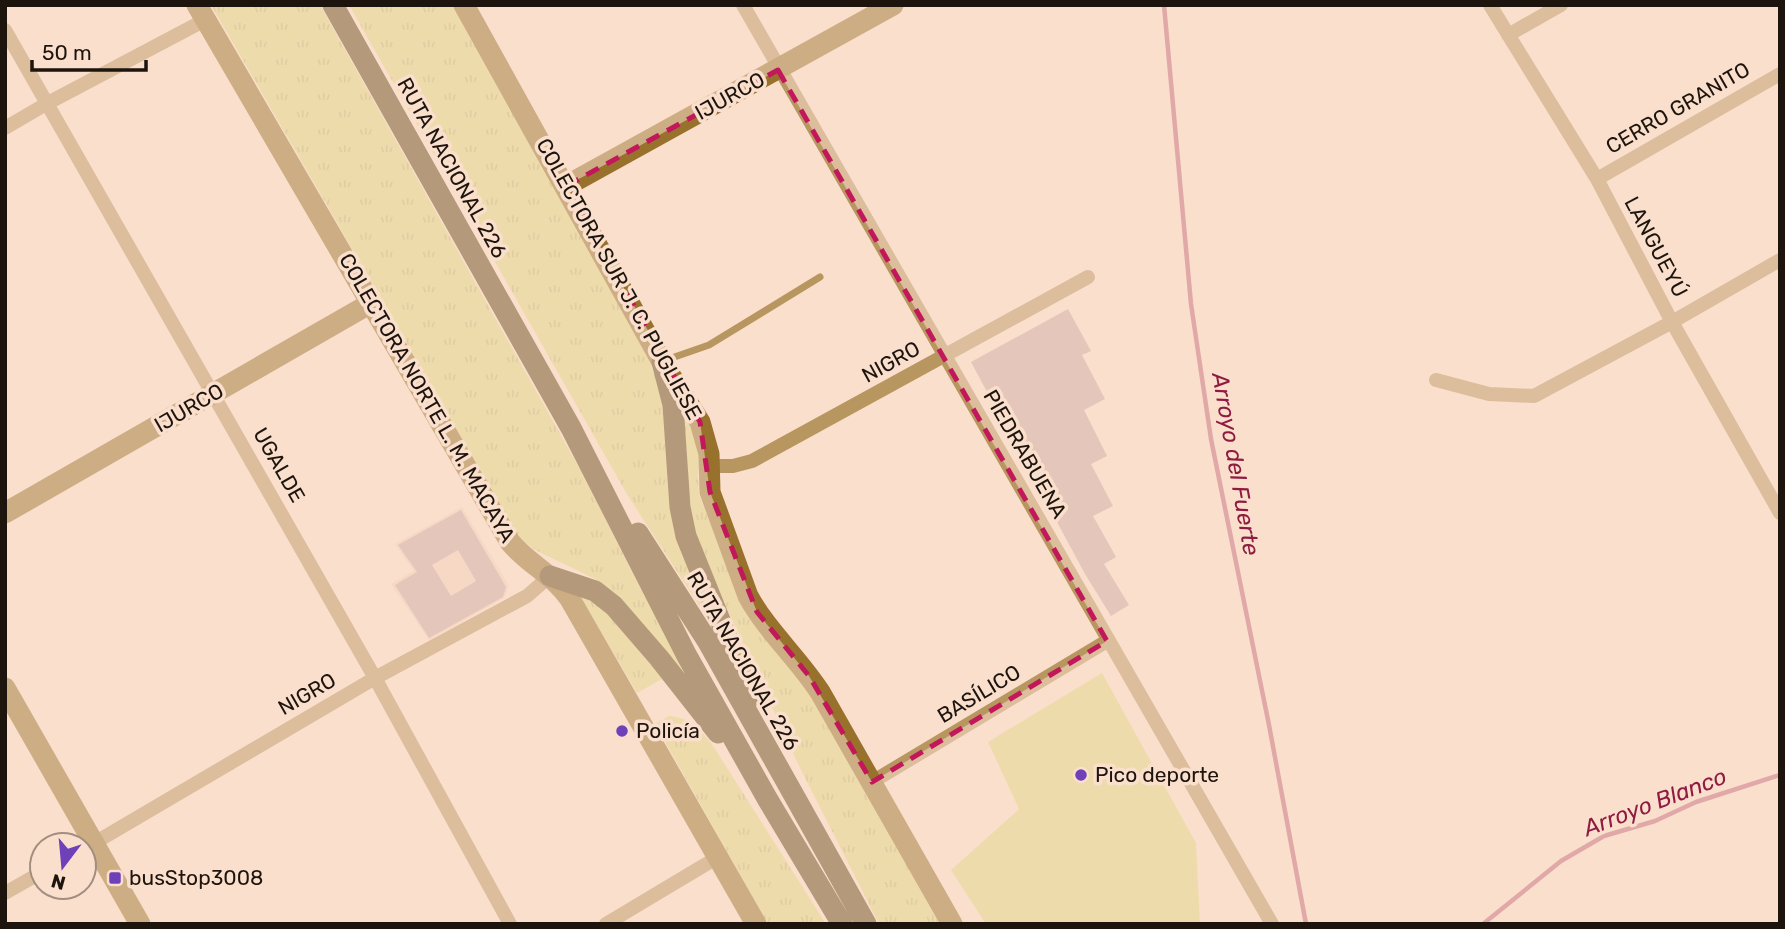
<svg xmlns="http://www.w3.org/2000/svg" width="1785" height="929" font-family="Rubik,sans-serif">
<style>
.built{fill:#f4d1bb}
.grass{fill:url(#grass-tufts)}
.pitch{fill:#e1d782}
.lines{fill:none;stroke-linecap:round;stroke-linejoin:round}
.stream{stroke:#c4667a;stroke-width:4.5}
.building{fill:#caaaa3;fill-rule:evenodd}
.lane{stroke:#b89660;stroke-width:7}
.street{stroke:#b89660;stroke-width:14}
.secondary{stroke:#98712c;stroke-width:21}
.highway{stroke:#604616;stroke-width:21}
.marked{fill:none;stroke:#c2185b;stroke-width:5;stroke-dasharray:14 9;stroke-linejoin:round}
.poi-dot{fill:#6f41b9;stroke:#fadfcd;stroke-width:2.5}
.labels{text-anchor:middle;stroke-width:7;stroke-linejoin:round;paint-order:stroke}
.street-label{font-size:21px;fill:#1d140e;stroke:#fadfcd}
.poi-label{font-size:21px;fill:#1d140e;stroke:#fadfcd;text-anchor:start}
.water-label{font-size:23px;font-style:italic;fill:#8f1b40;stroke:#fadfcd}
</style>
<defs>
<pattern id="grass-tufts" width="24" height="20" patternUnits="userSpaceOnUse" patternTransform="scale(1.75)"><rect width="24" height="20" fill="#e1d782"/><path d="M3 7l-1-3M5 7V3M7 7l1-3M15 17l-1-3M17 17v-4M19 17l1-3" fill="none" stroke="#c1b86f"/></pattern>
</defs>
<rect width="100%" height="100%" fill="#fadfcd"/>
<path class="built" d="M462,507L509,586L504,598L429,640L391,584L414,571L395,544Z"/>
<path class="grass" d="M211,5H320L582,473L632,572L697,693L610,591L595,579L537,551L520,539Z
M349,5H458L636,326L658,379L715,630L628,496Z
M685,413L691,423L700,459L698,474L699,495L736,585L797,671L942,924H879L797,762L703,556L698,543L688,492L687,453L683,421Z
M586,595H591L664,678L637,693L582,599Z
M669,716C690,717 699,729 712,744L826,924H768L655,724Z"/>
<path class="pitch" d="M1102,673L1196,843L1200,924H986L951,870L1019,809L988,742Z"/>
<g class="lines">
<path class="stream" d="M1164,5L1191,304L1211,439L1269,725L1306,924
M1483,924L1561,861L1604,836L1655,821L1696,802L1780,775"/>
</g>
<path class="building" d="M1068,309L1091,351L1082,355L1105,399L1084,410L1107,456L1091,464L1113,506L1093,516L1116,557L1104,564L1129,605L1111,616L1085,574L971,362Z
M461,510L506,587L503,597L429,638L395,585L417,572L398,545ZM458,550L476,581L451,596L432,565Z"/>
<g class="lines">
<path class="lane" d="M663,361L709,345L820,277"/>
<path class="street" d="M743,5L1272,924
M1490,5L1597,179L1672,322L1780,513
M5,30L375,678L510,924
M1508,35L1561,5
M5,128L46,104L205,20
M1597,179L1780,74
M1436,380L1489,394L1534,396L1672,322L1780,260
M710,466H733L752,461L1088,277
M872,782L1107,641
M84,849L375,678L527,596L550,576
M5,893L42,872
M606,924L718,857"/>
<path class="secondary" d="M197,5L510,542C528,564 554,575 570,599L756,924
M464,5L662,362L700,422L709,454L710,492L748,596C767,631 798,658 820,692L952,924
M566,186L893,5
M5,513L371,303
M5,688L140,924"/>
<path class="highway" d="M333,5L571,428L687,656L768,800L842,924
M662,362L673,405L680,507L686,536L751,697
M638,533L708,642L866,924
M550,576L595,591L614,606L659,658L718,733"/>
</g>
<path d="M0 0H1785V929H0ZM778,70L1107,641L872,782L809,676L757,612L710,492L700,422L566,186Z" fill="#fadfcd" fill-opacity=".55" fill-rule="evenodd"/>
<path class="marked" d="M778,70L1107,641L872,782L809,676L757,612L710,492L700,422L566,186Z"/>
<g class="poi-dot">
<circle cx="622" cy="731" r="7"/>
<circle cx="1081" cy="775" r="7"/>
<rect x="108" y="871" width="14" height="14" rx="3.5"/>
</g>
<g class="labels">
<g class="street-label">
<text transform="translate(730 96) rotate(-29)" y="7">IJURCO</text>
<text transform="translate(1678 108) rotate(-30)" y="7">CERRO GRANITO</text>
<text transform="translate(452 168) rotate(61)" y="7">RUTA NACIONAL 226</text>
<text transform="translate(1656 247) rotate(62)" y="7">LANGUEYÚ</text>
<text transform="translate(619 279) rotate(61)" y="7">COLECTORA SUR J. C. PUGLIESE</text>
<text transform="translate(891 362) rotate(-29)" y="7">NIGRO</text>
<text transform="translate(427 398) rotate(60)" y="7">COLECTORA NORTE L. M. MACAYA</text>
<text transform="translate(189 408) rotate(-30)" y="7">IJURCO</text>
<text transform="translate(1025 454) rotate(60)" y="7">PIEDRABUENA</text>
<text transform="translate(279 465) rotate(60)" y="7">UGALDE</text>
<text transform="translate(743 661) rotate(60)" y="7">RUTA NACIONAL 226</text>
<text transform="translate(307 694) rotate(-30)" y="7">NIGRO</text>
<text transform="translate(979 694) rotate(-31)" y="7">BASÍLICO</text>
</g>
<g class="poi-label">
<text x="636" y="738">Policía</text>
<text x="1095" y="782">Pico deporte</text>
<text x="129" y="885">busStop3008</text>
</g>
<g class="water-label">
<text transform="translate(1236 464) rotate(80)" y="8">Arroyo del Fuerte</text>
<text transform="translate(1655 802) rotate(-21)" y="8">Arroyo Blanco</text>
</g>
</g>
<rect width="1785" height="929" fill="none" stroke="#1d140e" stroke-width="14"/>
<g transform="translate(63 866) rotate(196)"><circle r="33" fill="#fadfcd" stroke="#a28e81" stroke-width="2"/>
<path d="M0-5L12 26L0 18L-12 26Z" fill="#6f41b9"/>
<text y="-10" font-size="19" font-weight="bold" text-anchor="middle" fill="#1d140e">N</text>
</g>
<path d="M32 60v10h114v-10" fill="none" stroke="#1d140e" stroke-width="3.5"/>
<text x="42" y="60" font-size="21" fill="#1d140e" stroke="#fadfcd" stroke-width="5" paint-order="stroke">50 m</text>
</svg>
